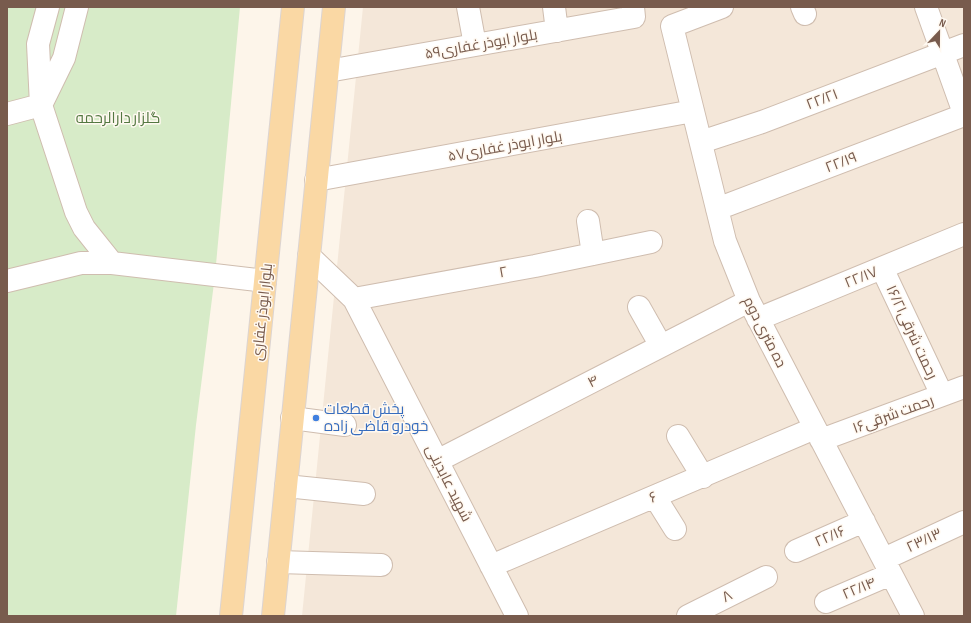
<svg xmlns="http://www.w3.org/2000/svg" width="971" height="623" font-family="'Sofia Sans Condensed',Cairo,sans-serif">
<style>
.residential{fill:#f4e7d9}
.green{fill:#d7ebc8}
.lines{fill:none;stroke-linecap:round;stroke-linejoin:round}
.minor-casing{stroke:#cfbdaf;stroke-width:24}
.major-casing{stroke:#dcd4d1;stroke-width:24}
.minor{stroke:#fff;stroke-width:22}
.major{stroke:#fad8a4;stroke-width:22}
.shop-dot{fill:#3f7fe0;stroke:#fff9f1;stroke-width:1.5}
.labels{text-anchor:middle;stroke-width:3;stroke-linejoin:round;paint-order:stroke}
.street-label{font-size:15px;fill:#785b4d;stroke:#fff9f1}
.park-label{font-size:15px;fill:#537841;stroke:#fff9f1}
.shop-label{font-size:15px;fill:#366cbe;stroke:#fff9f1;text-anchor:start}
</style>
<rect width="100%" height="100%" fill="#fdf5ea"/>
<path class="residential" d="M363,7H964V616H302Z"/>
<path class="green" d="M7,7H240L215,275L196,425L176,616H7Z"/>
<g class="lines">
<g class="minor-casing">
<path id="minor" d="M48,7L38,44L41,105L76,212L84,228L112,263
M468,7L475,45
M554,7L557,31
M722,7L672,26L725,241L749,301L913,616
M802,7L805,14
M926,7L964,113
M328,71L634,17L633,7
M7,114L41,105L64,58L77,7
M701,142L762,122L964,45
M316,180L693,111
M717,209L964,115
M588,221L593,254
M309,256L354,299L517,616
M882,268L942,395
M7,281L81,263H112L265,281
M354,299L535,266L651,242
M639,307L661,346
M758,319L964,234
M292,418L345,425
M678,436L703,477
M821,440L964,387
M437,461L749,301
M286,486L364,494
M655,497L675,529
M796,551L864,521
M884,559L964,522
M278,562L381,565
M491,566L815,428
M826,602L891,574
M688,616L766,577"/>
</g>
<g class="major-casing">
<path id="major" d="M231,616L293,7
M273,616L334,7"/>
</g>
<use href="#minor" class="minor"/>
<use href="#major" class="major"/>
</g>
<circle class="shop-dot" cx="316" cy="418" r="4"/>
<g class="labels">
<g class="street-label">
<text transform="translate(481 44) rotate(-10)" y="5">بلوار ابوذر غفاری۵۹</text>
<text transform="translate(822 99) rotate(-21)" y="5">۲۲/۲۱</text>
<text transform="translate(505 146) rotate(-10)" y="5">بلوار ابوذر غفاری۵۷</text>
<text transform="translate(841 162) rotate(-21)" y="5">۲۲/۱۹</text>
<text transform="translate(503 272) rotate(-10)" y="5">۲</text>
<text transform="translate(861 277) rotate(-22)" y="5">۲۲/۱۷</text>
<text transform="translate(262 312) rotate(-84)" y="5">بلوار ابوذر غفاری</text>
<text transform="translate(765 332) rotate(63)" y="5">ده متری دوم</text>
<text transform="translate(912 332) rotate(65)" y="5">۱۶/۲۱رحمت شرقی</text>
<text transform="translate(593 381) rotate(-27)" y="5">۴</text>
<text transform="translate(893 414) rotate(-20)" y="5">۱۶رحمت شرقی</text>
<text transform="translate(449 483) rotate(63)" y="5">شهید عابدینی</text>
<text transform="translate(653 497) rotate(-23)" y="5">۶</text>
<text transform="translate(830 536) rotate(-24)" y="5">۲۲/۱۶</text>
<text transform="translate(924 540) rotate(-25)" y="5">۲۳/۱۳</text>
<text transform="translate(859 588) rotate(-23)" y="5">۲۲/۱۴</text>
<text transform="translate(727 596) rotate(-27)" y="5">۸</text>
</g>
<g class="park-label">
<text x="118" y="123">گلزار دارالرحمه</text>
</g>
<g class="shop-label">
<text x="324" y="414">پخش قطعات<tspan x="324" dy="17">خودرو قاضی زاده</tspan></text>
</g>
</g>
<rect width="971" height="623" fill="none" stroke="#785b4d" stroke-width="16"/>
<g transform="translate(939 32) rotate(22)" stroke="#fff9f1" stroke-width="3" paint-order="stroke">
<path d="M0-3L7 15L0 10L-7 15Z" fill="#785b4d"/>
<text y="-6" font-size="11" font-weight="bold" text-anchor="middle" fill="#785b4d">N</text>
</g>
</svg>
